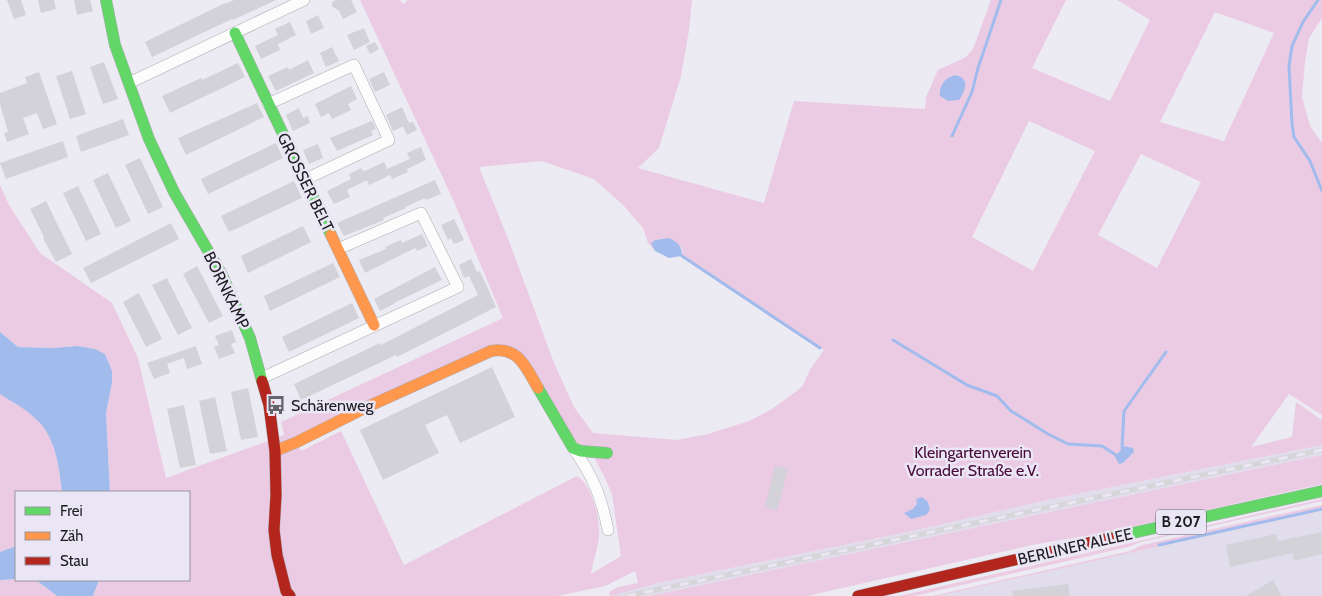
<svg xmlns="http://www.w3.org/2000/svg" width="1322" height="596" font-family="Cabin,sans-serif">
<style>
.built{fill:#e1ddec}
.green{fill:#ebcbe3;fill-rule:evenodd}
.water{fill:#a1bcec}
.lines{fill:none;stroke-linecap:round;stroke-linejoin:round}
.stream{stroke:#a1bcec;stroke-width:3}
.building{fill:#d2d2d8}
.street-casing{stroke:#aeacb2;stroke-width:12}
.fast-casing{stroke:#aeacb2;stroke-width:12}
.slow-casing{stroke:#aeacb2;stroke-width:12}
.jam-casing{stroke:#aeacb2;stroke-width:12}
.street{stroke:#fcfcfd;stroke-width:11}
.fast{stroke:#63d668;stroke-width:11}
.slow{stroke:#ff974d;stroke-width:11}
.jam{stroke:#b3261e;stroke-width:11}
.rail-casing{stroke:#d6d6d8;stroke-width:5}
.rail{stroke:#ebe6f5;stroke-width:3;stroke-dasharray:9;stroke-linecap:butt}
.labels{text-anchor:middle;stroke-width:5;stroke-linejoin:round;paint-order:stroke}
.shield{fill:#ebe6f5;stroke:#5b5961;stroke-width:1}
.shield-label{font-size:15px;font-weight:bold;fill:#1d1c21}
.street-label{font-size:16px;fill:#1d1c21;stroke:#ebe6f5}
.poi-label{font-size:16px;fill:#1d1c21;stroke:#ebe6f5;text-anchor:start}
.park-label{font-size:16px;fill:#480a39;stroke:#ebe6f5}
</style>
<rect width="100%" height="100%" fill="#eceaf2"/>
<path class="built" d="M1322,445V455L649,596H607L658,583L917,530L1047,500Z
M1322,510V596H938L1139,551Z"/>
<path class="green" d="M360,0H400L403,4L408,0H692L689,30L681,76L659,148L638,168L764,203L794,101L925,109L926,97L938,70L966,57L973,49L991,0H1066L1032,68L1110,101L1150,20L1117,0H1322V18L1309,38L1305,61L1302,97L1310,126L1322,143V415L1289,394L1251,447L1292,437L1296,402L1322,420V445L1047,500L917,530L658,583L610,596L609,592L618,587L638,583L635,571L605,586L557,596H93L99,580H189V492H110L106,413L112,383V371L105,354L77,346L53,348L18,347L0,332V185L9,205L40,253L112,303L138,358L166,478L284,435L281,422L503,318L455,204ZM1215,12L1274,33L1224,141L1160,122ZM1029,121L1095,151L1033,271L972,237ZM1141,154L1201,182L1157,268L1098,235ZM542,161L594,179L623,205L643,228L648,243L655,251L652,243L655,240L660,239L682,247V256L824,350L811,368L802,387L772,409L749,421L708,434L677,440L593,433L574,407L554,363L509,241L479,167ZM513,348L578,444L594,457L605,478L612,494L621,556L591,574C593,560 600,544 599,530C599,515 591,484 577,476L404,565L341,431L301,451L297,442Z
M0,394C12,402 26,409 36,418C57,437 58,466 62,491L16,492V546L0,552Z
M1322,455V484L1109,532L1037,544L807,596H649Z
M1322,499V501L1141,542L1128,547L914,596H899Z
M1322,505V510L938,596H932L1130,551L1142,545Z
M16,579L36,580L57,596H0V580Z"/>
<path class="water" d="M955,75C970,78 966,90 959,100L948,101L940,96C939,85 945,78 955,75Z
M669,238C679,243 682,246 682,256L669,258L655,251L651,243L655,240Z
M0,332L18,347L53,348L77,346L95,349L105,354L112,371V383L106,413L110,492H62C59,467 56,437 36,419C26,409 12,402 0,394Z
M1124,446L1133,448L1134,452L1123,463L1119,464L1115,457Z
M922,497L928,502L930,510L926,515L911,519L904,513L913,509L917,504L916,499Z
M16,546V579L0,580V552Z
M32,580H99L93,596H57L36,580Z"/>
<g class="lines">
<path class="stream" d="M1318,0L1303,22L1292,46L1289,66L1292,124L1294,137L1310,161L1322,191
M952,136L972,92L978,68L1001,0
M682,256L820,348
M893,340L967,385L997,396L1011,411L1048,434L1068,444L1102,446L1116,455
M1122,448L1124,411L1166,352
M1159,545L1322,509"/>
</g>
<path class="building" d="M7,0H21L26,15L14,19Z
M38,0H54L56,9L41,13Z
M74,0H90L93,11L77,15Z
M234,0H276L233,20L232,19L152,57L145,42L225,3V4Z
M336,0H351L357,12L343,19L339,11L333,7L332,5V2Z
M318,15L324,28L311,34L306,21Z
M290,22L296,35L278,44L280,50L261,59L255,46L278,35L275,29Z
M364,28L370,42L354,50L347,35Z
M375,42L379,49L370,54L366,46Z
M332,47L339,61L326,67L320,53Z
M308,60L314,73L276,91L268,76L288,67L289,70Z
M104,62L118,99L103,104L90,67Z
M238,63L245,77L170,113L162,96L201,78L202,80Z
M72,71L86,114L70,119L56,76Z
M39,72L57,124L43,129L37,113L23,118L29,134L7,142L4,133L8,132L0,104V93L27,83L25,77Z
M384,72L390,85L375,92L369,79Z
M351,86L357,99L348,104L351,110L332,119L329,113L321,117L315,104Z
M257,103L264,117L186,155L178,138Z
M402,107L409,123L413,122L417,130L407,135L403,126L409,124L393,131L386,115Z
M299,108L303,118L308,116L310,123L293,131L286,115Z
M123,119L129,135L81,152L76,136Z
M372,121L376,129L371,131L373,135L337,151L330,138Z
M63,141L68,157L6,179L0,163Z
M276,143L283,158L208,194L201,179Z
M318,144L323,158L309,164L303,150Z
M421,147L426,160L407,169L408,172L392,179L390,175L369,185L367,180L347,190L350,197L334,204L327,191L351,179L349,174L361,168L363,171L367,170L384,162L387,169L410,159L407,153Z
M140,158L163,207L148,214L125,165Z
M108,173L131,221L116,228L93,180Z
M435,180L441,194L426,200L425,198L405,207L406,208L383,218L384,220L344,236L337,223Z
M294,181L302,198L229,232L221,216Z
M78,186L101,234L86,241L63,193Z
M46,201L72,254L56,262L43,238L44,237L30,209Z
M454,219L464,240L454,244L451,238L448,240L441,225Z
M171,223L179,239L91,283L83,268Z
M303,226L311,242L248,273L241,256Z
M422,234L428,246L417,251L415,248L365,273L359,260L386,249L385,247L401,240L402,243Z
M471,259L477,272L480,271L496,307L397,357L396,355L301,400L294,384L380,343L381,345L478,295L469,276L464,278L459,265Z
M333,263L340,277L270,311L264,296Z
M197,266L223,316L209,323L183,274Z
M435,267L442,280L394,303V304L380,311L374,299Z
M167,278L192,328L178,335L152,285Z
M139,293L162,339L146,347L123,302Z
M352,303L359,318L289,352L282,337Z
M232,330L236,342L231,344L235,353L219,359L214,347L219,345L215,336Z
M196,346L202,364L187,369L184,358L167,364L170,373L154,379L147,363Z
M492,367L515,417L460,443L447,415L425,425L439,453L383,480L360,430Z
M248,388L258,437L241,440L231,392Z
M215,397L227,451L210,454L199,401Z
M184,405L196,465L180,468L167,409Z
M775,466L788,469L777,510L765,507Z
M1322,532V554L1294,561L1293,553L1230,567L1226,545L1276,534L1278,541Z
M1273,580L1282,596H1246Z
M1068,584L1070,596H1013L1012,591Z"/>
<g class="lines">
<g class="street-casing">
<path id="street" d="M129,83L304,0
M268,104L354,65L389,140L306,179
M262,378L458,287L421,213L338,249
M573,448C593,476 601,496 608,530"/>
</g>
<g class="fast-casing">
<path id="fast" d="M106,0L115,45L149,139L174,192L222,275L250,338L262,381
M235,33L331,235
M538,388L573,448L581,451L607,453
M1110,538L1322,491"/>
</g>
<g class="slow-casing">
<path id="slow" d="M331,235L374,325
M275,451L297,442L367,407L491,351C519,346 526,368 538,388"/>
</g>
<g class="jam-casing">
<path id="jam" d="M262,381L269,405L275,451L276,495L274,530L277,555L286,591L290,596
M858,596L1110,538"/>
</g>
<use href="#street" class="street"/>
<use href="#fast" class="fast"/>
<use href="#slow" class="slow"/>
<use href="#jam" class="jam"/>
<g class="rail-casing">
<path id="rail" d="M627,596L1322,450"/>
</g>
<use href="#rail" class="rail"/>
</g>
<defs>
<g id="bus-bare" transform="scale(1.5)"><path d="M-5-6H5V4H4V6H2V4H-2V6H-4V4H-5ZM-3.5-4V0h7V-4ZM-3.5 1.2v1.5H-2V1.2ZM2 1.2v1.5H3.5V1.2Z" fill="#65646a" stroke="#ebe6f5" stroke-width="2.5" paint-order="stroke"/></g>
</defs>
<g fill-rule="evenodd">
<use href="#bus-bare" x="276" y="405"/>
</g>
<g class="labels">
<rect class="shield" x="1156" y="509.5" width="50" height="25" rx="4"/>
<g class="shield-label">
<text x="1181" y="527">B 207</text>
</g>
<g class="street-label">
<text transform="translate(306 182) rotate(64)" y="6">GROSSER BELT</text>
<text transform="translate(227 290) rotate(64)" y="6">BORNKAMP</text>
<text transform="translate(1075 546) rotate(-13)" y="6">BERLINER ALLEE</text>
</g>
<g class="poi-label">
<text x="291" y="411">Schärenweg</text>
</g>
<g class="park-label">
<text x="973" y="458">Kleingartenverein<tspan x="973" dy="18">Vorrader Straße e.V.</tspan></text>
</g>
</g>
<rect x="15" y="491" width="175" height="90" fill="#ebe6f5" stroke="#9995a0"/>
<rect x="25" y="507" width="25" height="8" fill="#63d668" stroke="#9995a0"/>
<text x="60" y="516" font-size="15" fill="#1d1c21">Frei</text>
<rect x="25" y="532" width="25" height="8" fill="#ff974d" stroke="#9995a0"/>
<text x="60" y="541" font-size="15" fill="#1d1c21">Zäh</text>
<rect x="25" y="557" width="25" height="8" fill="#b3261e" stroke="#9995a0"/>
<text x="60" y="566" font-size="15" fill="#1d1c21">Stau</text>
</svg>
